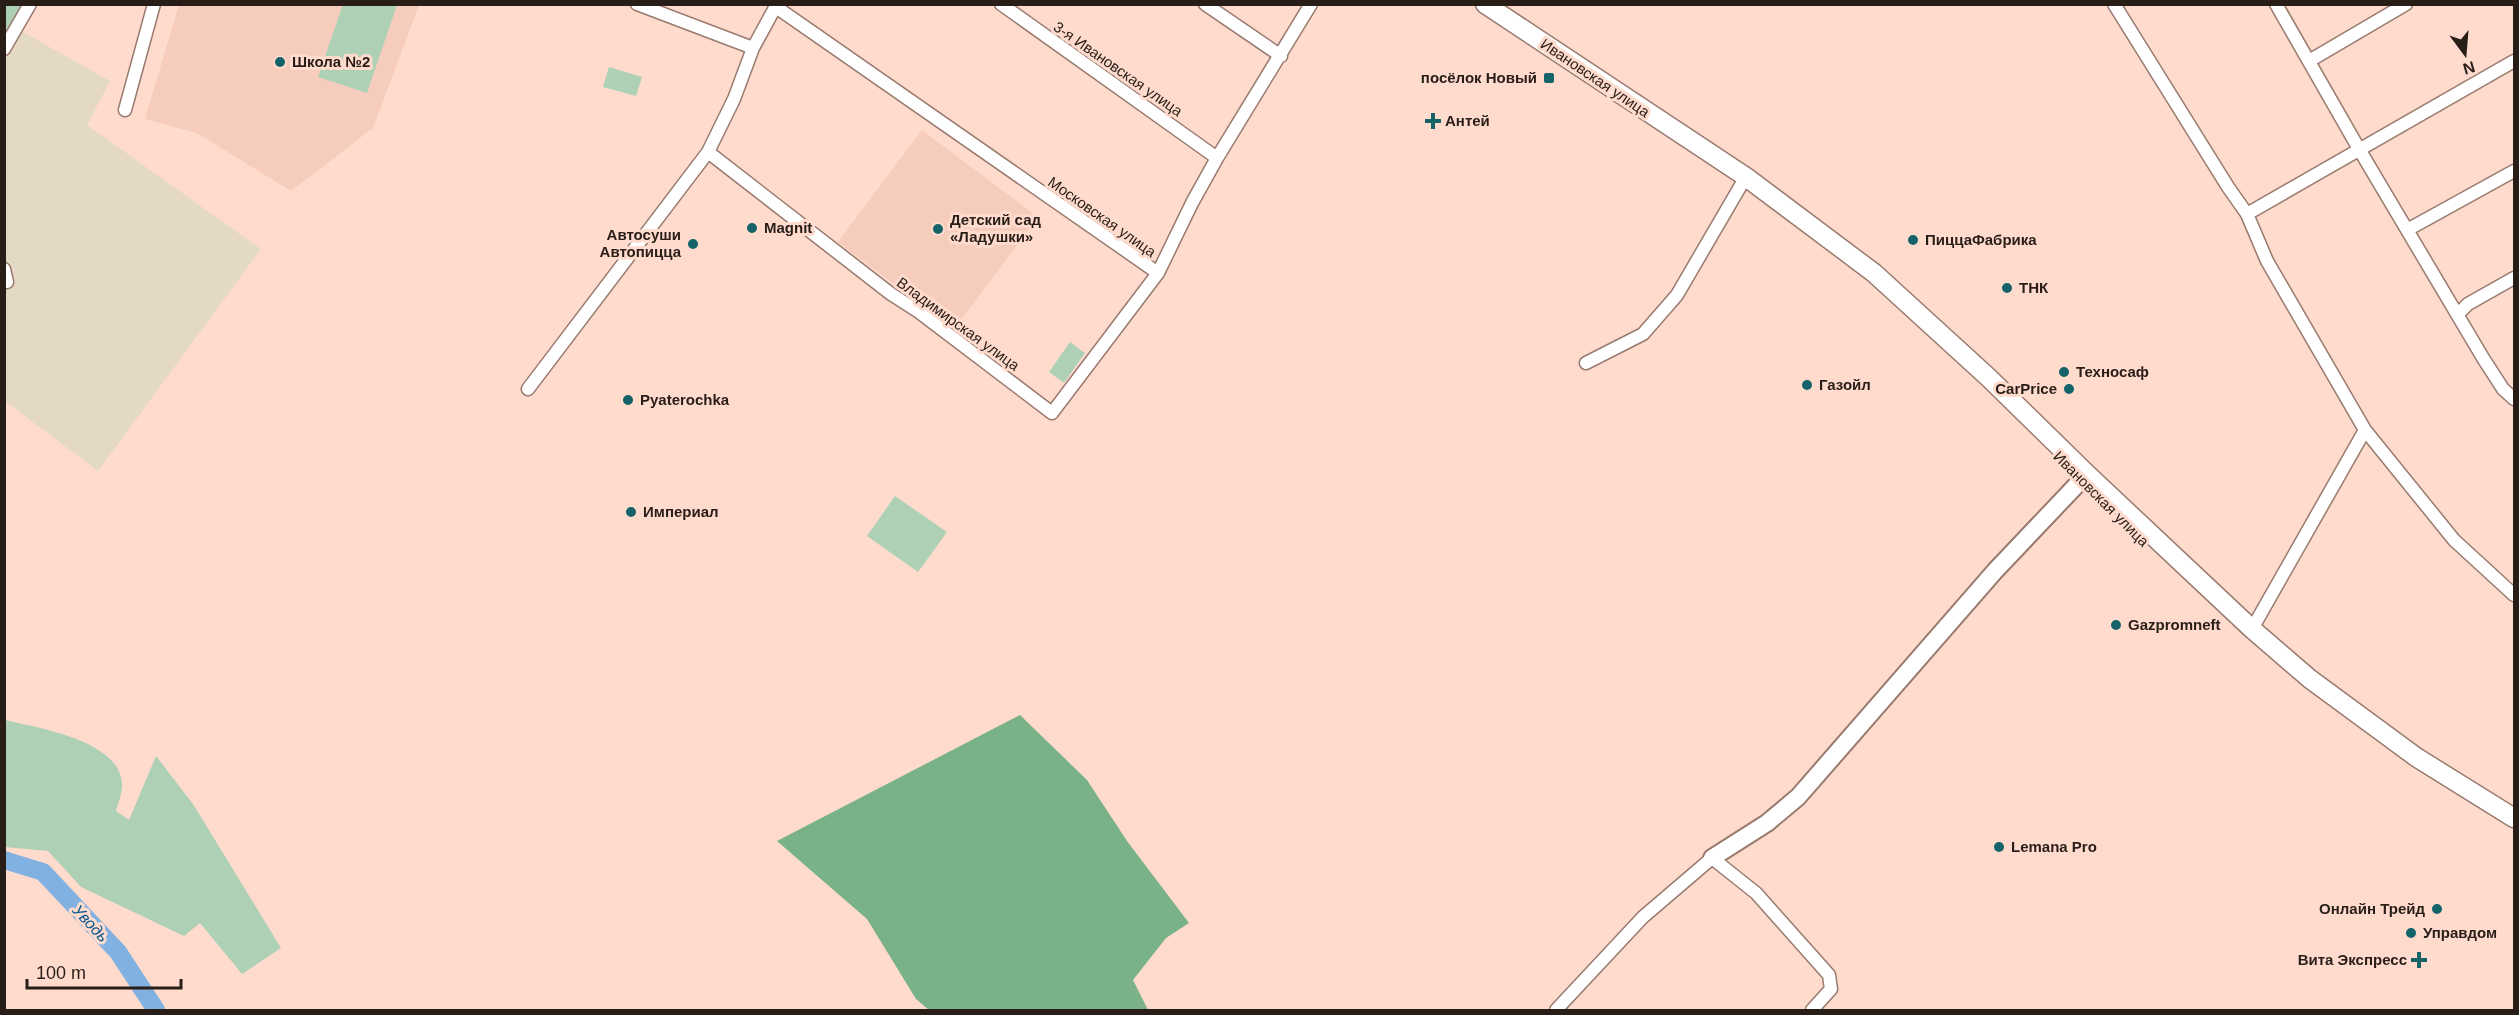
<svg xmlns="http://www.w3.org/2000/svg" width="2519" height="1015" font-family="Arial,sans-serif">
<style>
.built{fill:#f6cdbc}
.industrial{fill:#e3d9c4}
.green{fill:#aed1b6}
.forest{fill:#79b288}
.lines{fill:none;stroke-linecap:round;stroke-linejoin:round}
.river{stroke:#80b1e0;stroke-width:18}
.street-casing{stroke:#997a6e;stroke-width:15}
.secondary-casing{stroke:#997a6e;stroke-width:20}
.primary-casing{stroke:#997a6e;stroke-width:21}
.street{stroke:#fff;stroke-width:12}
.secondary{stroke:#fff;stroke-width:16}
.primary{stroke:#fff;stroke-width:18}
.poi-dot{fill:#136369;stroke:#fedbcd;stroke-width:2}
.labels{text-anchor:middle;stroke-width:6;stroke-linejoin:round;paint-order:stroke}
.poi-label{font-size:15px;font-weight:bold;fill:#291d18;stroke:#fedbcd;text-anchor:start}
.street-label{font-size:15px;fill:#291d18;stroke:#fedbcd}
.water-label{font-size:16px;font-style:italic;fill:#075790;stroke:#fedbcd}
</style>
<rect width="100%" height="100%" fill="#fedbcd"/>
<path class="built" d="M179,5H419L373,128L291,191L197,133L145,119Z
M922,130L1038,217L954,329L838,242Z"/>
<path class="industrial" d="M21,31L110,81L87,125L261,249L98,471L5,401L4,60Z"/>
<path class="green" d="M5,4L22,5L5,35L4,5Z
M343,4L397,5L367,93L318,77Z
M609,67L642,77L636,96L603,87Z
M1070,342L1085,353L1064,383L1049,372Z
M895,496L947,532L918,572L867,536Z
M5,720C38,728 119,740 122,783C123,792 118,803 116,811L129,820L156,756L193,804L281,948L242,974L200,923L184,936L81,887L48,851L5,847Z"/>
<path class="forest" d="M1020,715L1087,780L1127,841L1189,923L1166,938L1133,980L1148,1010H929L916,999L867,919L777,841Z"/>
<g class="lines">
<path class="river" d="M4,860L43,872L118,952L156,1010"/>
<g class="street-casing">
<path id="street" d="M637,4L753,48
M1001,4L1217,158
M1205,4L1281,56
M2114,4L2228,187L2247,214L2267,261L2365,430L2454,540L2514,595
M2276,4L2359,149L2483,358L2503,389L2514,399
M776,7L1158,273L1192,203L1217,158L1311,4
M4,49L30,4
M2309,61L2406,4
M125,110L154,4
M708,152L891,294L919,312L1052,413L1158,273
M2247,214L2514,61
M2407,230L2514,171
M4,269L7,282H4
M2458,314L2468,304L2514,278
M1586,363L1643,334L1677,295L1744,180
M528,389L708,152L734,99L753,48L777,4
M2252,629L2365,430
M1556,1010L1643,917L1712,858L1756,893L1829,975L1831,989L1812,1010"/>
</g>
<g class="secondary-casing">
<path id="secondary" d="M1712,858L1767,823L1798,797L1995,571L2087,474"/>
</g>
<g class="primary-casing">
<path id="primary" d="M1485,4L1746,177L1874,273L1989,378L2087,474L2252,629L2310,679L2416,757L2514,818"/>
</g>
<use href="#street" class="street"/>
<use href="#secondary" class="secondary"/>
<use href="#primary" class="primary"/>
</g>
<g class="poi-dot">
<circle cx="280" cy="62" r="6"/>
<rect x="1543" y="72" width="12" height="12" rx="3"/>
<path d="M1430 112h6v6h6v6h-6v6h-6v-6h-6v-6h6z"/>
<circle cx="752" cy="228" r="6"/>
<circle cx="938" cy="229" r="6"/>
<circle cx="1913" cy="240" r="6"/>
<circle cx="693" cy="244" r="6"/>
<circle cx="2007" cy="288" r="6"/>
<circle cx="2064" cy="372" r="6"/>
<circle cx="1807" cy="385" r="6"/>
<circle cx="2069" cy="389" r="6"/>
<circle cx="628" cy="400" r="6"/>
<circle cx="631" cy="512" r="6"/>
<circle cx="2116" cy="625" r="6"/>
<circle cx="1999" cy="847" r="6"/>
<circle cx="2437" cy="909" r="6"/>
<circle cx="2411" cy="933" r="6"/>
<path d="M2416 951h6v6h6v6h-6v6h-6v-6h-6v-6h6z"/>
</g>
<g class="labels">
<g class="poi-label">
<text x="292" y="67">Школа №2</text>
<text x="1537" y="83" text-anchor="end">посёлок Новый</text>
<text x="1445" y="126">Антей</text>
<text x="950" y="225">Детский сад<tspan x="950" dy="17">«Ладушки»</tspan></text>
<text x="764" y="233">Magnit</text>
<text x="681" y="240" text-anchor="end">Автосуши<tspan x="681" dy="17">Автопицца</tspan></text>
<text x="1925" y="245">ПиццаФабрика</text>
<text x="2019" y="293">ТНК</text>
<text x="2076" y="377">Техносаф</text>
<text x="1819" y="390">Газойл</text>
<text x="2057" y="394" text-anchor="end">CarPrice</text>
<text x="640" y="405">Pyaterochka</text>
<text x="643" y="517">Империал</text>
<text x="2128" y="630">Gazpromneft</text>
<text x="2011" y="852">Lemana Pro</text>
<text x="2425" y="914" text-anchor="end">Онлайн Трейд</text>
<text x="2423" y="938">Управдом</text>
<text x="2407" y="965" text-anchor="end">Вита Экспресс</text>
</g>
<g class="street-label">
<text transform="translate(1118 69) rotate(35)" y="5">3-я Ивановская улица</text>
<text transform="translate(1595 78) rotate(34)" y="5">Ивановская улица</text>
<text transform="translate(1102 217) rotate(35)" y="5">Московская улица</text>
<text transform="translate(958 324) rotate(36)" y="5">Владимирская улица</text>
<text transform="translate(2101 499) rotate(45)" y="5">Ивановская улица</text>
</g>
<g class="water-label">
<text transform="translate(91 923) rotate(47)" y="6">Уводь</text>
</g>
</g>
<rect width="2519" height="1015" fill="none" stroke="#291d18" stroke-width="12"/>
<g transform="translate(2465 54) rotate(164)" stroke="#fedbcd" stroke-width="4.5" paint-order="stroke">
<path d="M0-4.5L10 22L0 15L-10 22Z" fill="#291d18"/>
<text y="-9" font-size="16" font-weight="bold" text-anchor="middle" fill="#291d18">N</text>
</g>
<path d="M27 979v9h154v-9" fill="none" stroke="#291d18" stroke-width="3"/>
<text x="36" y="979" font-size="18" fill="#291d18" stroke="#fedbcd" stroke-width="4.5" paint-order="stroke">100 m</text>
</svg>
